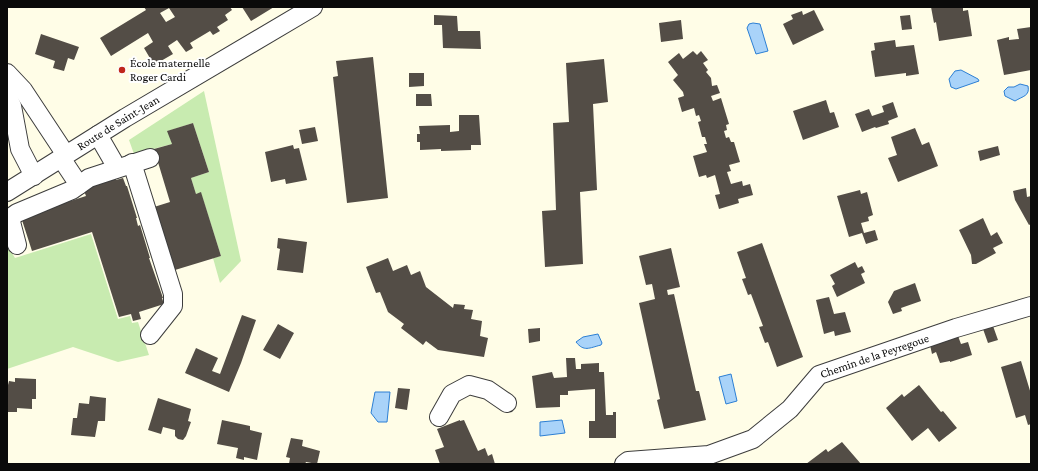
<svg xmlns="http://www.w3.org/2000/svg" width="1038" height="471" font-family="'Crimson Pro',serif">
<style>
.green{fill:#c8ebb0}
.water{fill:#a9d3f9;stroke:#2c7fd4}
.building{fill:#534d46;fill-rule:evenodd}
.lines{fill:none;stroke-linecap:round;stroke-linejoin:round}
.minor-casing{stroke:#3d3d3d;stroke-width:20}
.minor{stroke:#fff;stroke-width:18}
.poi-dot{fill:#c0261c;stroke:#fff;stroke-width:1.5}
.labels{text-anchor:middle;stroke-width:4;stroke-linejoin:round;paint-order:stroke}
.poi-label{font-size:12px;fill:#0a0a0a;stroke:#fff;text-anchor:start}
.street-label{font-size:12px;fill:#0a0a0a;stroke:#fff}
</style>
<rect width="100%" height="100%" fill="#fffde7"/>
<path class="green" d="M204,91L241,261L220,283L213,258L221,256L201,193L196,194L191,178L209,172L193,123L168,131L172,144L134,154L129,140Z
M91,234L118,319L130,316L132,323L138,322L149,355L118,362L73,347L7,369V247L9,248L15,258Z"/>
<path class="water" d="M753,23L760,24L768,51L756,54L747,28L749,24Z
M961,70L978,79L979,81L956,89L951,87L949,79L955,71Z
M1020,84L1028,86C1030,96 1023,96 1015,101L1005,96L1004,91L1008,87H1014Z
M598,334L602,343L601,345C589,348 584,352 576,342L583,337Z
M731,374L737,401L726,404L719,377Z
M375,392H390L387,422H378L371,413Z
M562,420L565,433L540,436V422Z"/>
<path class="building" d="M144,7H230L232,10L225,15L228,20L217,27L220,31L213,35L210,31L190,43L193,48L186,52L177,40L168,46L173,54L154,65L144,48L153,42L148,33L111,56L100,38L146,10ZM169,8L175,17L166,22L160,13Z
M242,7H274L251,21Z
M931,7H963V11L968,10L972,36L939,41L936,22L934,23Z
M814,10L824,30L793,45L783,24L793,19L791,15L802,11L803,15Z
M434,15L457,16L458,31H480L481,49L443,48L442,25H434Z
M910,15L912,29L902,30L900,16Z
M681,20L683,39L661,42L659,23Z
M1031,27V70L1004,75L997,40L1009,37V40L1019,39L1017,29Z
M41,34L79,47L74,60L68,58L64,71L53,68L55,61L35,54Z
M895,40L896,47L914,45L919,74L906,76V73L875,77L871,51L875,50L874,43Z
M693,51L697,55L701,51L708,60L703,63L708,70L706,72L711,78L712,86L717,85L720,93L711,96L713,101L721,98L729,124L726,125L727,130L724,131L726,138L729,137L731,142H734L740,162L729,165L731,171L727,172L731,184L742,181L743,186L750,184L753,195L738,199L739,203L719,209L715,195L720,194L715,175L707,178L706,175L699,177L693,156L707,152L704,144H707L705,137H702L698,122L701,121L699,115L696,116L694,108L682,112L678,98L684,96L683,92L673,80L678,75L668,62L679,53L683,59Z
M373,57L388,198L347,203L333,77L338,76L336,61Z
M604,59L608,102L593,104L597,190L580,192L583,264L545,267L542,211L556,210L553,123L569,122L566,63Z
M409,73H424V86L409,87Z
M416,94H431L432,106H416Z
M826,100L830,113L834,112L839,127L803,140L793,111Z
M893,102L898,117L888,121L889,124L876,128L875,127L862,132L855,114L869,109L872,116L884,112L882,106Z
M459,115H479L481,145H471V150L441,151V149L420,150V142H417V134H420L419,126L450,125V132L459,131Z
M193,123L209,172L191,178L196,194L201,192L221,256L175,270L154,207L170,202L154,149L172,144L167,131Z
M315,127L318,141L302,144L299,130Z
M915,128L922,145L929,142L938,166L898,182L888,158L897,155L891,137Z
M293,145L294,149L299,148L307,180L286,184L285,179L271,182L265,152Z
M998,146L1000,155L980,161L978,151Z
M115,176L116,180L123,178L126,186H127L137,218H136L138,226L140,225L150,258H149L163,298H162L164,304L139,312L141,319L133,321L131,314L119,317L92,232L32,251L21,217L86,196L83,188L106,182Z
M1026,188L1027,197L1031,196V224L1029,225L1015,200L1013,191Z
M860,190L861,194L867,192L873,215L868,217L869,221L861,223L864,233L875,230L878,240L866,244L862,233L849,237L837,196Z
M983,218L991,236L997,232L1003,243L993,248L996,253L976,264H972L971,255L959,230Z
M278,238L307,242L303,273L277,270L280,249L277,248Z
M762,243L803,357L777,367L768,342L765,343L759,327L763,326L751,294L748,295L742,279L746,278L737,252Z
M671,248L680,287L667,290L668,295L674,294L696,391H699L706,420L664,429L657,400L660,399L639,303L655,299L652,284L646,285L639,256Z
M388,258L393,271L407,265L411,275L420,271L426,287L453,308L454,304L465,305L464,309L473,310L471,319L482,321L480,336L488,338L484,357L438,350L426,341L423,345L401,328L404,324L388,312L380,292L376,293L366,267Z
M855,262L858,268L862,266L865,272L861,274L865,283L837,297L832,286L835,284L830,275Z
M915,283L921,301L901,308L902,311L893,314L888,302L894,291Z
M829,297L834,314L845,312L851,332L835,336L834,331L824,334L816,300Z
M242,315L256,320L241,363L229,392L185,373L196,348L218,358L212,371L220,374Z
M278,324L294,333L280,359L263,350Z
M993,326L998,340L988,343L983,329Z
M540,328V341L529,343L528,329Z
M958,336L961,344L968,342L972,355L950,362V361L940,363L936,352L932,354L930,345Z
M566,358H575L576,369H581V364L599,363V372H604L606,415H613V412H616V438H589V421H595V389L568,391V395H560V407L536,408L532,376L552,372L554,378L567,377Z
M1021,361L1031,394V424L1028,425L1025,415L1016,418L1001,367Z
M15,378L36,379V399H32V409L17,408V412H7V385H8L9,381L15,382Z
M919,385L941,412L943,411L957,428L939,442L928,428L912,441L886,408L902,394L904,397Z
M398,388L410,389L407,410L395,408Z
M90,396L106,398L105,421H98L95,437L71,435L73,418H77L79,403L89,404Z
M158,398L191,409L188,421L191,422L186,436L183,440L178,439L175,436V430L163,427L161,434L148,430Z
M222,420L250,426V430L262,433L257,460L244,457V460L236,458L238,448L217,444Z
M460,420V421L464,420L478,451L485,448L488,456L492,454L495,464H440L435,450L444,447L437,429Z
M291,438L303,440L302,446L320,451L317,464L306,462L305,464H289L290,458L286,457Z
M842,442L861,464H806L826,449L828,452Z"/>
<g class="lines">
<g class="minor-casing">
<g id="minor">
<path d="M7,73L23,90L66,155"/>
<path d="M7,95L12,106L20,149L34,176"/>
<path d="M98,135L113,161L115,169"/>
<path d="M61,158L79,185"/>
<path d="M132,163L173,294V306L150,335"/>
<path id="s1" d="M7,192L125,118L313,7"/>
<path d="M17,245L10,218L17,213L72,190L89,178L150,158"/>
<path d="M439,417L452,394L469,385L488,390L507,403"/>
<path id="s2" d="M624,464L628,461L709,455L753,439L790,409L819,375L956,328L1031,306"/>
</g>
</g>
<use href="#minor" class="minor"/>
</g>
<circle class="poi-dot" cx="122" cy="70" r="4"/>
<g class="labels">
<g class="poi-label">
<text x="130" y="67">École maternelle<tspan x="130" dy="14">Roger Cardi</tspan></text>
</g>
<g class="street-label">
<text dy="4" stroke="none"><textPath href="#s1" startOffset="131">Route de Saint-Jean</textPath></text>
<text dy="4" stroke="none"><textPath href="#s2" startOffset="284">Chemin de la Peyregoue</textPath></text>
</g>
</g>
<rect width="1038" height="471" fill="none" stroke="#0a0a0a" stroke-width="16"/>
</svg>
